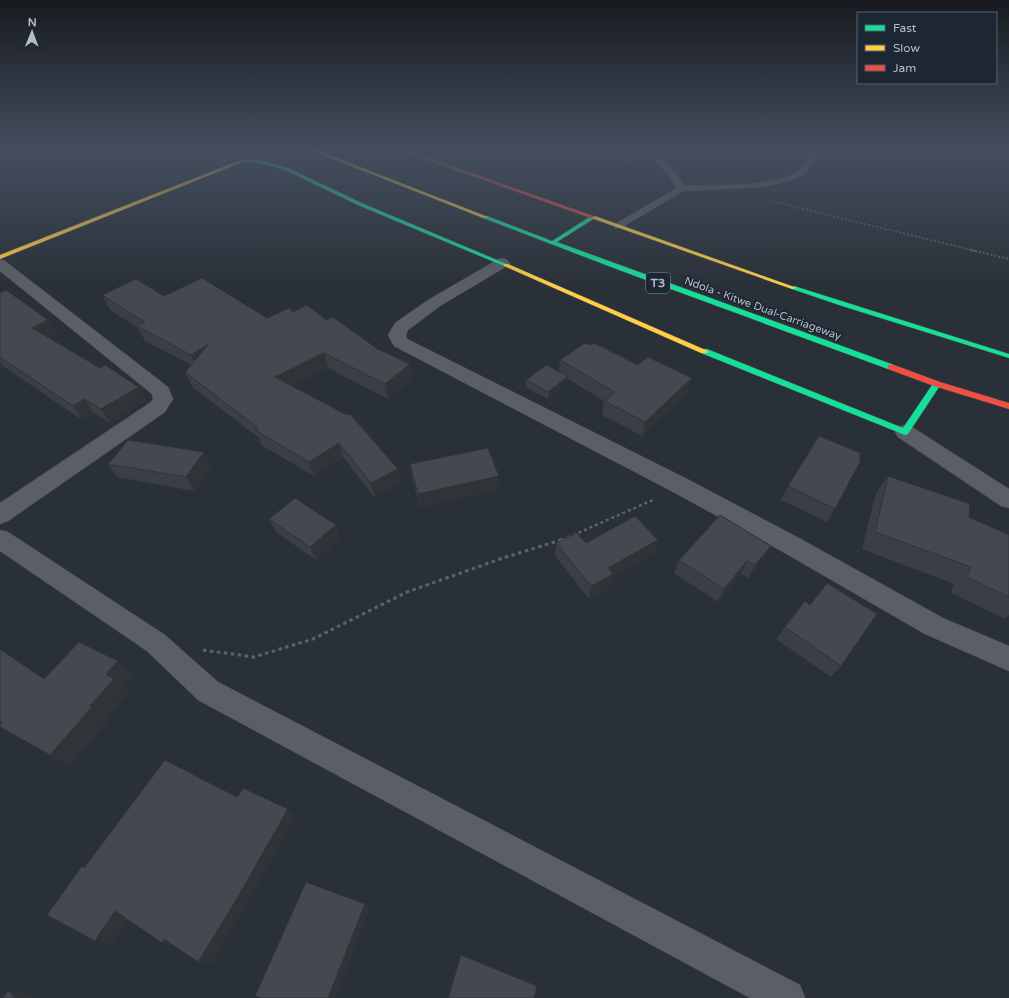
<svg xmlns="http://www.w3.org/2000/svg" width="1009" height="998" font-family="'Varela Round',sans-serif">
<style>
.lines{fill:none;stroke-linecap:round;stroke-linejoin:round}
.lane-casing{stroke:#484c53;stroke-width:1}
.street-casing{stroke:#484c53;stroke-width:1}
.fast-casing{stroke:#484c53;stroke-width:1}
.slow-casing{stroke:#484c53;stroke-width:1}
.jam-casing{stroke:#484c53;stroke-width:1}
.path-far3{stroke:#5d636a;stroke-width:1.5;stroke-dasharray:2 2;stroke-linecap:butt}
.path-far2{stroke:#5d636a;stroke-width:2;stroke-dasharray:2 2;stroke-linecap:butt}
.path-far1{stroke:#5d636a;stroke-width:2.5;stroke-dasharray:3 3;stroke-linecap:butt}
.path{stroke:#5d636a;stroke-width:3;stroke-dasharray:3.5 3.5;stroke-linecap:butt}
.lane{fill:#5a5e66;fill-rule:evenodd}
.street{fill:#5a5e66;fill-rule:evenodd}
.fast{fill:#16e098;fill-rule:evenodd}
.slow{fill:#ffcf43;fill-rule:evenodd}
.jam{fill:#f24e42;fill-rule:evenodd}
.wall{fill:#3a3f45}
.shaded-wall{fill:#303338}
.building{fill:#444950;stroke:#303338}
.labels{text-anchor:middle;stroke-width:3.5;stroke-linejoin:round;paint-order:stroke}
.far-street-label{font-size:11px;fill:#b4bcc9;stroke:#1d2633}
.shield{fill:#1d2633;stroke:#878f9c;stroke-width:1}
.shield-label{font-size:12px;font-weight:bold;fill:#b4bcc9}
</style>
<rect width="100%" height="100%" fill="#2a3038"/>
<g class="lines">
<g class="lane-casing">
<path id="lane" d="M644,149H651C664,160 676,171 684,186C712,185 778,188 799,170C806,164 811,155 817,149H825L804,174L790,181L761,187L683,191L621,228H615L614,226L615,224L677,188L668,174Z"/>
</g>
<g class="street-casing">
<path id="street" d="M0,149H10L4,156L0,158Z
M502,258L507,260L510,263L507,266L440,306L408,330L406,335L407,339L691,481L799,538L943,618L1009,646V671L925,634L783,552L675,493L394,346L388,335L395,323L428,300L497,260Z
M0,259L5,261L168,387L173,399L165,412L8,521L0,524V503L151,402L153,399L152,394L0,271Z
M905,425L912,427L1009,489V508L1001,506L898,437L895,432L898,427Z
M0,530L8,532L165,635L218,682L800,985L805,998H750L198,700L147,651L0,551Z"/>
</g>
<g class="fast-casing">
<path id="fast" d="M256,159L288,168L364,204L509,265L504,266L360,206L285,170L269,165L241,161L243,160Z
M483,216H487L552,241L591,216H595V218L557,242L894,365L895,367L894,369H888L619,270L483,218Z
M794,286L1009,354V358L842,306L792,289L791,288Z
M701,349H707L903,428L934,382H937L941,384L908,434L905,435L701,353Z"/>
</g>
<g class="slow-casing">
<path id="slow" d="M308,149H314L488,217L483,218Z
M241,160L245,161L0,259V255Z
M591,216H595L797,288L792,289L591,218Z
M504,264H508L708,351L707,353H701L504,266Z"/>
</g>
<g class="jam-casing">
<path id="jam" d="M397,149H403L596,217L591,218Z
M888,365H894L940,382L1009,403V409L934,386L888,369Z"/>
</g>
<path class="path-far3" d="M583,149L638,164
M771,201L976,251"/>
<path class="path-far2" d="M971,250L1009,259"/>
<path class="path-far1" d="M562,540L655,499"/>
<path class="path" d="M203,650L254,657L313,639L407,592L503,558L564,539"/>
<use href="#lane" class="lane"/>
<use href="#street" class="street"/>
<use href="#fast" class="fast"/>
<use href="#slow" class="slow"/>
<use href="#jam" class="jam"/>
</g>
<path class="wall" d="M998,149H1009V151Z
M0,293L57,334L49,338L100,368L139,387L147,400L110,423L94,413L82,420L3,366L0,367Z
M102,295L164,296L267,318L293,312L326,320L379,350L410,364L412,379L388,399L328,368L292,386L401,484L374,497L343,457L314,476L261,445L259,438L192,387L185,372L191,365L145,341L138,328L110,310Z
M590,345L688,392L642,436L602,415L604,401L568,379L567,382L548,399L526,387V380L559,371L560,360Z
M108,464L211,466L194,491L117,477Z
M410,464L499,476V490L420,507L412,478Z
M888,476L969,517L1009,535V615L1005,619L951,593L954,584L862,549L876,493Z
M788,486L835,509L827,522L781,500Z
M269,519L336,525L340,538L316,560L276,532Z
M658,540L654,553L613,576L610,587L589,599L555,556L556,543Z
M771,546L764,559L748,578L741,574L718,602L674,573L679,560Z
M810,605L841,666L831,677L776,639L785,627Z
M118,661L133,675L123,686L129,692L107,718L109,720L69,766L0,727L44,679Z"/>
<path class="shaded-wall" d="M48,320L57,334L42,341L32,328Z
M209,344L198,369L191,355Z
M324,353L328,368L280,392L275,377Z
M0,362L3,366L0,367Z
M410,364L412,379L388,399L385,384Z
M568,376L567,382L548,399V392Z
M692,378L688,392L642,436L645,422Z
M139,387L147,400L110,423L101,409Z
M85,399L94,413L82,420L73,406Z
M339,443L343,457L314,476L309,462Z
M204,452L211,466L194,491L186,477Z
M398,469L401,484L374,497L371,483Z
M499,476V490L420,507L418,494Z
M336,525L340,538L316,560L310,547Z
M658,540L654,553L613,576L610,587L589,599L591,586L608,568Z
M771,546L764,559L748,578L755,565Z
M747,561L741,574L718,602L724,589Z
M118,661L133,675L123,686L129,692L107,718L109,720L69,766L50,755L90,706L106,674Z
M288,809L296,816L245,907L211,964L198,962Z
M365,904L370,908L336,998H328Z
M115,911L130,916L112,944L95,941Z
M164,939L175,946L162,943Z
M8,991L29,993L34,998H15Z"/>
<path class="building" d="M202,278L267,318L289,308L293,312L307,305L326,320L333,317L379,350H380L410,364L385,384L324,353L275,377L347,415L350,414L398,469L371,483L339,443L309,462L255,430L258,428L185,372L209,344L191,355L137,326L145,322L102,295L136,279L164,296Z
M6,290L48,320L32,328L100,368L105,365L139,387L101,409L85,399L73,406L0,357V293Z
M585,343L590,345L594,343L638,365L648,357L692,378L645,422L605,401L615,392L560,360Z
M546,365L568,376L548,392L526,380Z
M819,436L860,453V462L835,509L788,486Z
M128,440L204,452L186,477L108,464Z
M488,448L499,476L418,494L410,464Z
M888,476L970,504L969,517L1009,535V597L967,577L971,567L875,532Z
M295,498L336,525L310,547L269,519Z
M720,515L771,546L755,565L747,561L724,589L679,560Z
M635,516L658,540L608,568L613,574L591,586L556,543L577,533L586,543Z
M827,583L877,614L841,666L785,627L805,601L810,605Z
M79,642L118,661L106,674L114,679L90,706L92,707L50,755L0,727V725L2,723L0,722V649L44,679Z
M165,760L237,797L243,788L288,809L235,902L198,962L164,939L162,943L115,911L95,941L47,915L82,866L84,868Z
M306,882L365,904L328,998H260L255,996Z
M461,955L537,986L534,998H448Z
M8,991L15,998H3Z"/>
<linearGradient id="sky" x2="0" y2="1"><stop stop-color="#171a1f"/><stop offset="0.52" stop-color="#444e5e"/><stop offset="1" stop-color="#444e5e" stop-opacity="0"/></linearGradient>
<rect width="1009" height="288" fill="url(#sky)"/>
<g class="labels">
<g class="far-street-label">
<text transform="translate(763 308) rotate(20)" y="4">Ndola - Kitwe Dual-Carriageway</text>
</g>
<rect class="shield" x="646" y="273" width="24" height="20" rx="3"/>
<g class="shield-label">
<text x="658" y="287">T3</text>
</g>
</g>
<rect x="857" y="12" width="140" height="72" fill="#1d2633" stroke="#59626f"/>
<rect x="865" y="25" width="20" height="6" fill="#16e098" stroke="#59626f"/>
<text x="893" y="32" font-size="12" fill="#b4bcc9">Fast</text>
<rect x="865" y="45" width="20" height="6" fill="#ffcf43" stroke="#59626f"/>
<text x="893" y="52" font-size="12" fill="#b4bcc9">Slow</text>
<rect x="865" y="65" width="20" height="6" fill="#f24e42" stroke="#59626f"/>
<text x="893" y="72" font-size="12" fill="#b4bcc9">Jam</text>
<g transform="translate(32 32) rotate(1)" stroke="#1d2633" stroke-width="3" paint-order="stroke">
<path d="M0-3L7 15L0 10L-7 15Z" fill="#b4bcc9"/>
<text y="-6" font-size="11" font-weight="bold" text-anchor="middle" fill="#b4bcc9">N</text>
</g>
</svg>
